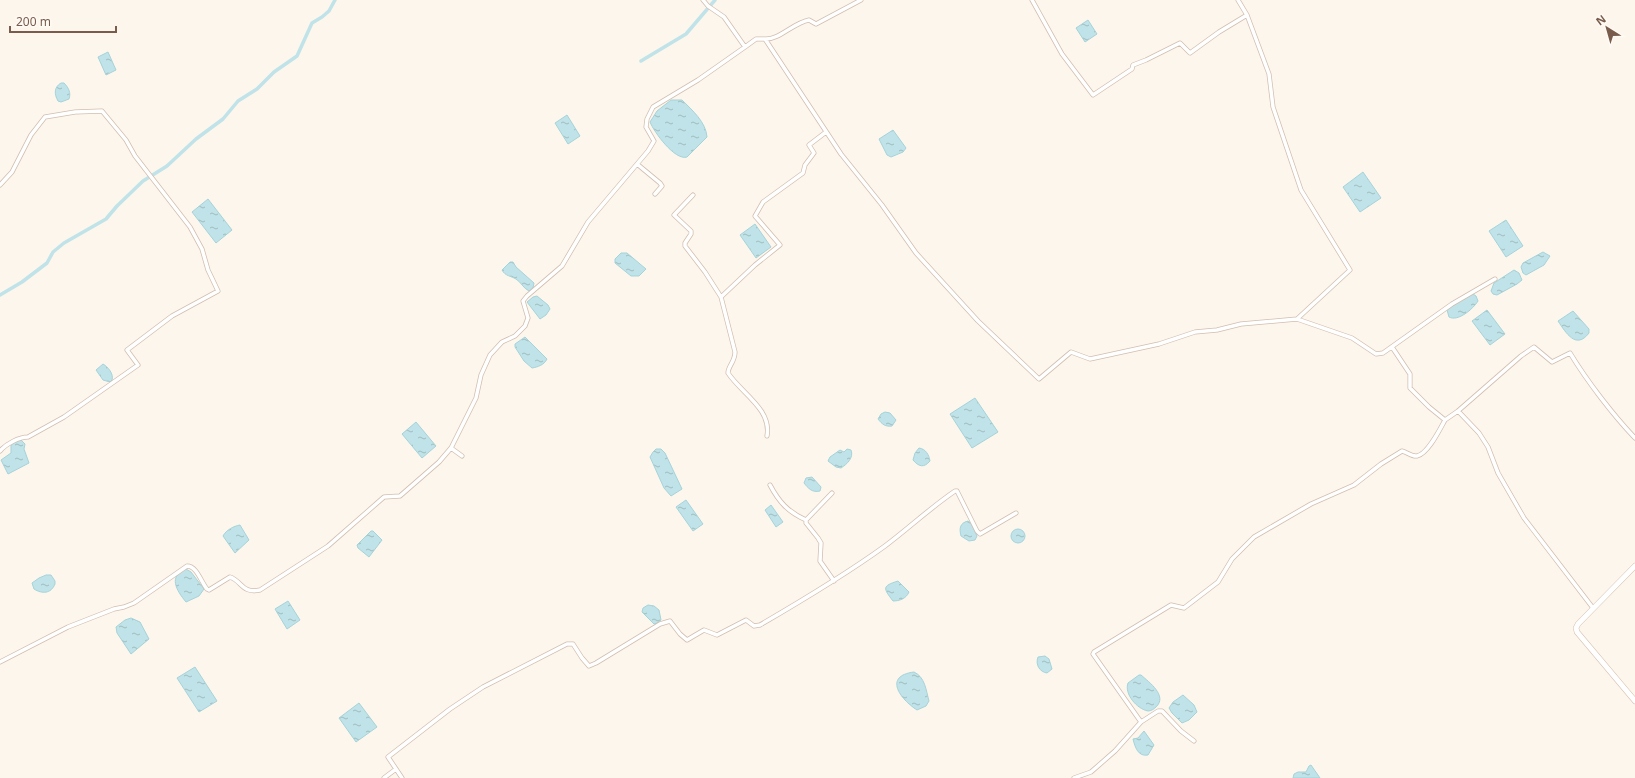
<svg xmlns="http://www.w3.org/2000/svg" width="1635" height="778" font-family="'Noto Sans',sans-serif">
<style>
.water{fill:url(#water-ripples);stroke:#a5d3da}
.lines{fill:none;stroke-linecap:round;stroke-linejoin:round}
.canal{stroke:#bfe3e8;stroke-width:3.5}
.street-casing{stroke:#d1beb0;stroke-width:5}
.secondary-casing{stroke:#d6c0b0;stroke-width:6}
.street{stroke:#fff;stroke-width:3.5}
.secondary{stroke:#fff;stroke-width:5}
</style>
<defs>
<pattern id="water-ripples" width="26" height="14" patternUnits="userSpaceOnUse"><rect width="26" height="14" fill="#bfe3e8"/><path d="M2 4q2-2 4 0t4 0M15 11q2-2 4 0t4 0" fill="none" stroke="#a0bbbe"/></pattern>
</defs>
<rect width="100%" height="100%" fill="#fdf6ec"/>
<path class="water" d="M1088,20L1097,34L1085,42L1076,28Z
M108,52L116,70L106,75L98,57Z
M61,83H64C69,88 71,93 69,99L61,102L58,101C54,94 54,87 61,83Z
M671,100H682C692,110 706,122 707,137L687,157C675,161 654,132 650,122L657,111Z
M567,115L580,136L568,144L555,123Z
M893,130L906,148L903,152L891,157L887,155L879,139Z
M1363,172L1381,198L1360,212L1343,187Z
M208,199L232,230L216,243L192,212Z
M1506,220L1523,246L1506,257L1489,231Z
M755,224L771,247L756,258L740,235Z
M1543,252L1550,256L1544,265L1526,275L1523,273L1521,267L1523,263Z
M621,253H627L646,269L639,276H631L615,263V259Z
M510,262H513L516,267L534,283L533,288L529,291C523,288 521,282 516,279C511,276 505,276 502,270Z
M1514,270L1519,273L1522,280L1517,284L1497,295L1493,294L1491,291L1494,283Z
M1469,294H1473L1476,296L1478,301C1473,309 1458,322 1449,317L1447,310Z
M537,296L548,305L550,309L546,315L540,319L527,302L533,297Z
M1487,310L1505,334L1490,345L1472,321Z
M1573,311L1589,329V333C1576,350 1566,333 1558,321Z
M525,337L547,359C544,365 538,367 532,368L524,361L515,347V344Z
M103,364C108,367 114,374 112,380L110,382L103,380L96,370Z
M975,398L998,432L972,448L950,414Z
M885,412L890,413L896,420L892,426C885,427 882,424 878,419L881,414Z
M416,422L436,446L422,458L402,434Z
M18,440H21L25,444L24,449L29,463L8,474L1,460L11,453V445Z
M919,448C926,449 929,455 930,461C924,468 919,467 913,460L915,453Z
M656,449H661L665,453L682,489L671,496L664,488L650,457L653,452Z
M847,449L851,450C854,458 847,464 841,468L836,467L828,461L830,457L840,450L844,452Z
M812,477L821,487L820,491C812,493 808,488 804,483L806,478Z
M686,500L703,524L693,531L676,507Z
M771,505L783,522L776,527L765,510Z
M968,521L971,523L977,536L975,540L969,541L961,536C959,528 960,523 968,521Z
M240,525L249,540L235,553L223,536C226,530 234,526 240,525Z
M1011 536a7 7 0 1 1 14 0a7 7 0 1 1-14 0Z
M371,531H373L382,540L369,557L358,548L357,545Z
M186,569L191,572L204,589L199,596L186,602C176,590 168,576 186,569Z
M46,575H51L55,581V584C51,594 42,594 34,589L32,583L39,578Z
M898,581L909,592C906,599 899,601 893,601C883,588 882,586 898,581Z
M288,601L300,620L287,629L275,609Z
M648,605L654,606L659,610L661,620L657,623L654,624L642,612L643,608Z
M131,618L140,622L149,639L131,654L117,633L116,627L125,620Z
M1045,656L1049,659L1052,669L1047,673C1040,672 1035,665 1038,657Z
M195,667L217,701L199,712L177,678Z
M914,672C925,677 926,690 929,701L926,706L917,710C900,699 883,676 914,672Z
M1139,675H1141C1149,682 1168,696 1156,707C1154,709 1151,711 1148,711C1137,709 1124,694 1128,683Z
M1183,695L1194,705L1197,712L1189,720L1182,723L1172,713L1169,708L1173,702Z
M359,703L377,727L356,742L339,718Z
M1144,731L1154,745L1148,755C1138,757 1135,747 1133,739L1138,738Z
M1311,765L1320,778H1293L1294,774L1298,772H1306L1309,766Z"/>
<g class="lines">
<path class="canal" d="M641,61L686,34L715,0
M0,295L22,282L47,263L53,252L64,243L106,219L117,206L143,181L167,166L196,139L223,119L238,101L257,89L274,72L297,56L312,23L322,17L329,11L335,0"/>
<g class="street-casing">
<path id="street" d="M1032,0L1062,54L1093,95L1132,69L1133,65L1146,60L1180,43L1190,53L1219,32L1247,15
M765,39C779,40 793,23 809,20L816,24L861,0
M745,47L756,39H765L841,154L882,205L916,253L978,321L1039,379L1071,352L1090,359L1159,344L1195,332L1217,330L1241,324L1297,319L1350,270L1301,190L1273,107L1269,74L1247,15L1238,0
M637,164L660,183L662,186L655,194
M0,185L12,172L31,135L45,117L75,112L102,111L126,140L135,156L190,227L202,249L208,270L218,291L172,316L127,350L138,365L64,417L28,437C19,437 6,444 0,451
M693,195L674,215L691,231V234L685,243V246L705,272L721,297
M1297,319L1352,338L1376,354L1383,353L1452,304L1495,279
M1392,347L1410,374V388L1429,407L1445,420L1458,411
M767,436C772,409 741,393 728,373C728,366 735,362 735,352L721,297L755,265L780,245L755,216L763,202L803,173L805,165L814,153L809,145L826,132
M451,448L462,456
M770,485C779,502 788,512 806,520
M832,493L806,520V523L818,538L821,543L820,561L834,581
M1593,608L1524,518L1498,473L1488,447L1479,433L1458,411L1521,356L1534,347L1552,362L1570,353C1587,381 1613,415 1635,438
M0,662L68,627L114,609L124,607L134,603L187,566C197,566 201,582 207,589L209,590L230,577C242,581 242,594 260,590L328,546L384,497L400,496L439,462L451,448L476,398L481,375L490,355L502,342L515,336L525,326L528,318L523,301L527,296L562,266L588,222L648,151L654,141L646,127L647,119L653,107L698,80L745,47L724,17L708,6L703,0
M1141,722L1093,654L1094,652L1171,605L1184,608L1218,582L1232,559L1254,537L1311,504L1354,485L1381,464L1402,451C1407,452 1412,457 1417,456C1428,454 1440,429 1445,420
M396,769L402,778
M384,778L396,769L388,757L450,709L483,687L567,644H573L582,658L589,666L596,663L660,624L670,621L680,634L687,640L704,630L717,635L746,620L754,626L760,625C803,600 845,575 885,546C909,528 930,508 955,491H957L977,531L980,534L1016,513
M1074,778L1091,772L1115,751L1141,722L1158,711H1162L1181,731L1194,741"/>
</g>
<g class="secondary-casing">
<path id="secondary" d="M1635,566L1578,624L1576,628L1577,632L1635,701"/>
</g>
<use href="#street" class="street"/>
<use href="#secondary" class="secondary"/>
</g>
<g transform="translate(1607 28) rotate(323)" stroke="#fffaf3" stroke-width="3" paint-order="stroke">
<path d="M0-3L7 15L0 10L-7 15Z" fill="#7a5c4d"/>
<text y="-6" font-size="11" font-weight="bold" text-anchor="middle" fill="#7a5c4d">N</text>
</g>
<path d="M10 26v6h106v-6" fill="none" stroke="#7a5c4d" stroke-width="2"/>
<text x="16" y="26" font-size="12" fill="#7a5c4d" stroke="#fffaf3" stroke-width="3" paint-order="stroke">200 m</text>
</svg>
